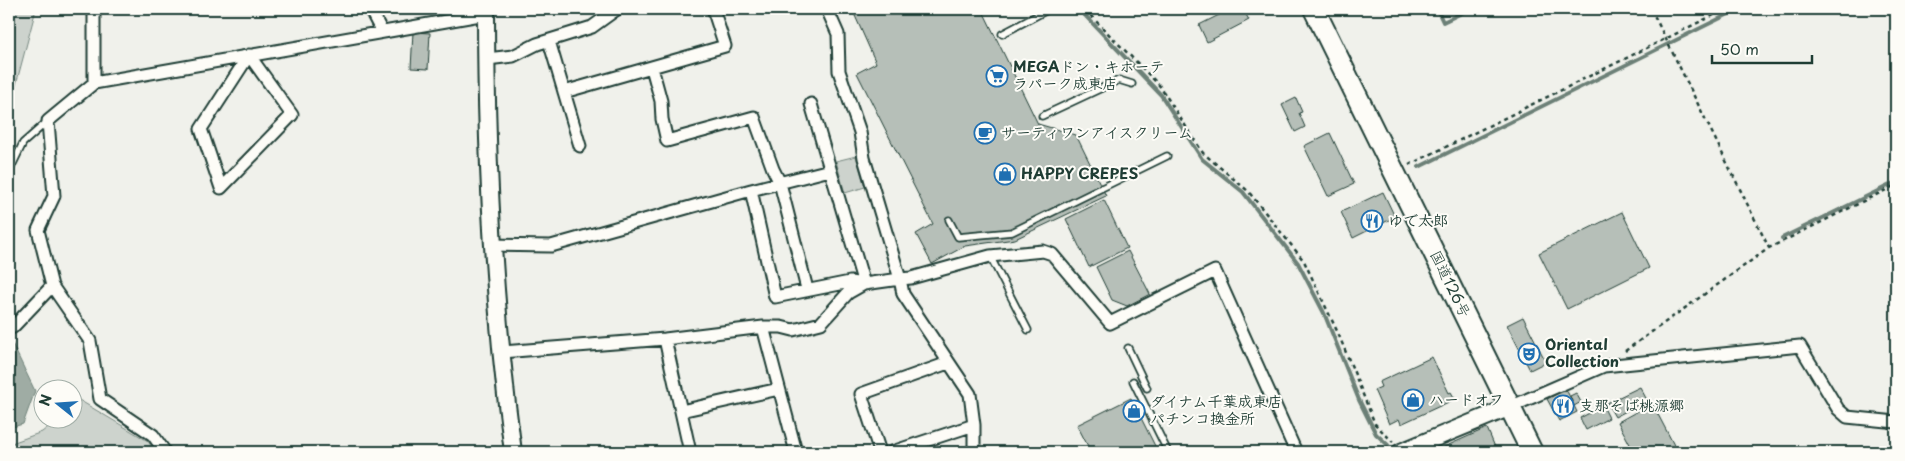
<svg xmlns="http://www.w3.org/2000/svg" width="1905" height="461" font-family="'Playpen Sans','Klee One',sans-serif">
<style>
.green{fill:#cdd3cd;stroke:#768880}
.water{fill:#9faca4;stroke:#6c8077}
.lines{fill:none;stroke-linecap:round;stroke-linejoin:round}
.stream{stroke:#6c8077;stroke-width:4}
.building{fill:#b6bfb8;stroke:#1f3d34}
.lane-casing{stroke:#1f3d34;stroke-width:9}
.street-casing{stroke:#1f3d34;stroke-width:15}
.secondary-casing{stroke:#1f3d34;stroke-width:20}
.highway-casing{stroke:#1f3d34;stroke-width:24}
.path{stroke:#1f3d34;stroke-width:2.5;stroke-dasharray:4 4;stroke-linecap:butt}
.lane{stroke:#fdfcf7;stroke-width:5.5}
.street{stroke:#fdfcf7;stroke-width:11}
.secondary{stroke:#fdfcf7;stroke-width:16}
.highway{stroke:#fdfcf7;stroke-width:20}
.labels{text-anchor:middle;stroke-width:4;stroke-linejoin:round;paint-order:stroke}
.poi-label{font-size:15px;font-weight:bold;fill:#1f3d34;stroke:#fdfcf7;text-anchor:start}
.street-label{font-size:15px;fill:#1f3d34;stroke:#fdfcf7}
</style>
<rect width="100%" height="100%" fill="#f0f1eb"/>
<filter id="ink" filterUnits="userSpaceOnUse"><feTurbulence type="fractalNoise" baseFrequency=".02" numOctaves="2"/><feDisplacementMap in="SourceGraphic" scale="10" xChannelSelector="R" yChannelSelector="G"/><feConvolveMatrix kernelMatrix="1 2 1 2 8 2 1 2 1" color-interpolation-filters="sRGB"/></filter>
<g filter="url(#ink)">
<path class="green" d="M9,9H36L9,111Z
M856,156L865,187L845,193L836,161Z
M79,400L148,441L155,452H9V444L42,432L58,419L72,418L73,406Z"/>
<path class="water" d="M9,337L35,391L23,424L9,428Z"/>
<g class="lines">
<path class="stream" d="M1079,9L1161,95L1202,159L1243,192L1298,263L1324,313L1359,400L1376,434L1388,445
M1437,9L1443,22L1470,9
M1419,167L1739,9
M1782,238L1896,182"/>
</g>
<path class="building" d="M852,9H982L1038,124L1076,135L1106,196L1015,239L965,246L932,264L916,234L933,224L857,73L876,63Z
M1231,9H1243L1249,20L1207,42L1199,25Z
M413,32L430,33L428,69L411,68Z
M1296,98L1302,112L1299,113L1305,127L1295,132L1282,105Z
M1330,133L1354,184L1328,196L1304,146Z
M1383,192L1395,217L1353,238L1341,212Z
M1104,200L1127,248L1089,267L1066,219Z
M1622,212L1649,268L1567,309L1539,253Z
M1128,251L1150,294L1127,306L1112,300L1096,267Z
M1523,317L1546,362L1530,370L1507,325Z
M1432,357L1449,393L1451,392L1455,399L1401,424L1399,419L1389,424L1374,390L1381,387L1379,382Z
M1640,387L1647,400L1615,417L1607,403Z
M1566,389L1577,412L1559,421L1547,399Z
M1576,393L1581,402L1574,406L1570,396Z
M1131,398L1158,452H1091L1077,425Z
M1652,403L1676,449L1670,452H1634L1618,422Z
M1603,406L1609,418L1586,430L1580,418Z
M1487,428L1497,452H1433Z"/>
<g class="lines">
<g class="lane-casing">
<path id="lane" d="M1002,34L1049,9
M1042,116L1119,80L1132,84
M9,172L23,143L48,121
M949,220L958,237L1012,232L1167,156
M990,256L1028,330
M1128,348L1147,388
M1133,381L1168,452
M1081,452H1082"/>
</g>
<g class="street-casing">
<path id="street" d="M370,9L382,32
M827,9L838,34L839,71L860,132L864,158L900,279L911,278L990,256L1043,251L1052,254L1110,323L1215,271L1296,452
M549,41L580,146
M249,55L292,115L221,188L201,129Z
M487,59L513,56L537,44L592,27L617,9
M652,68L661,101L662,119L667,141L754,117L773,169L780,183L807,289
M94,83V9
M564,92L725,46L713,9
M751,190L775,297L850,282L864,284L811,104
M492,245L551,246L751,190L830,170
M763,327L796,452
M9,329L13,327L52,286
M665,339L690,452
M502,352L665,339L763,327H781L793,330L821,323L848,293L864,284L900,279L903,294L970,394L974,425V450
M1510,407L1604,366L1800,346L1838,409L1847,417L1896,422
M681,411L779,389
M165,452L153,435L100,399L90,341L52,286L38,230L54,196L48,121L94,83L486,14
M880,452L861,394L948,363
M892,452L974,425"/>
</g>
<g class="secondary-casing">
<path id="secondary" d="M486,9C486,157 493,305 513,452
M1401,452L1510,407"/>
</g>
<g class="highway-casing">
<path id="highway" d="M1314,9L1532,452"/>
</g>
<path class="path" d="M1086,9L1090,15L1159,85L1203,153L1248,191L1304,261L1338,333L1375,424L1393,442
M1651,9L1769,248
M1409,165L1726,9
M1625,351L1769,248L1896,185"/>
<use href="#lane" class="lane"/>
<use href="#street" class="street"/>
<use href="#secondary" class="secondary"/>
<use href="#highway" class="highway"/>
</g>
</g>
<defs>
<g id="supermarket-ring" transform="scale(1.125)"><circle r="9.5" fill="#fdfcf7" stroke="#1f6fb2" stroke-width="1.5"/><path d="M-6-5.5h2.5l.6 2H6L4.5 2H-2.5L-4.4-4H-6ZM-1.5 3.2a1.3 1.3 0 1 0 .1 0ZM3 3.2a1.3 1.3 0 1 0 .1 0Z" fill="#1f6fb2"/></g>
<g id="cafe-ring" transform="scale(1.125)"><circle r="9.5" fill="#fdfcf7" stroke="#1f6fb2" stroke-width="1.5"/><path d="M-5.5-4.5H6V0H3Q3 3.5 0 3.5H-2.5Q-5.5 3.5-5.5 0ZM3-3.2v2h1.7v-2ZM-6 4.5H4V6H-6Z" fill="#1f6fb2"/></g>
<g id="shop-ring" transform="scale(1.125)"><circle r="9.5" fill="#fdfcf7" stroke="#1f6fb2" stroke-width="1.5"/><path d="M-5-2.5h2.3a2.7 3.5 0 0 1 5.4 0H5L5.5 6h-11ZM-1.5-2.5h3a1.5 2.3 0 0 0-3 0Z" fill="#1f6fb2"/></g>
<g id="restaurant-ring" transform="scale(1.125)"><circle r="9.5" fill="#fdfcf7" stroke="#1f6fb2" stroke-width="1.5"/><path d="M-5-6h1v4h1v-4h1v4h1v-4h1v5L-1.5 .5V6h-2V.5L-5-1ZM5-6V6H3V1.5H1.5Q1.5-4 5-6Z" fill="#1f6fb2"/></g>
<g id="theatre-ring" transform="scale(1.125)"><circle r="9.5" fill="#fdfcf7" stroke="#1f6fb2" stroke-width="1.5"/><path d="M-5-5.5Q0-4 5-5.5V0Q5 5 0 6Q-5 5-5 0ZM-3.3-2.5H-1v1.5H-3.3ZM1-2.5H3.3v1.5H1ZM-2.8 1Q0 5.5 2.8 1Z" fill="#1f6fb2"/></g>
</defs>
<g fill-rule="evenodd">
<use href="#supermarket-ring" x="997" y="76"/>
<use href="#cafe-ring" x="985" y="133"/>
<use href="#shop-ring" x="1005" y="174"/>
<use href="#restaurant-ring" x="1372" y="221"/>
<use href="#theatre-ring" x="1529" y="354"/>
<use href="#shop-ring" x="1413" y="400"/>
<use href="#restaurant-ring" x="1563" y="406"/>
<use href="#shop-ring" x="1134" y="411"/>
</g>
<g class="labels">
<g class="poi-label">
<text x="1013" y="72">MEGAドン・キホーテ<tspan x="1013" dy="17">ラパーク成東店</tspan></text>
<text x="1001" y="138">サーティワンアイスクリーム</text>
<text x="1021" y="179">HAPPY CREPES</text>
<text x="1388" y="226">ゆで太郎</text>
<text x="1545" y="350">Oriental<tspan x="1545" dy="17">Collection</tspan></text>
<text x="1429" y="405">ハードオフ</text>
<text x="1150" y="407">ダイナム千葉成東店<tspan x="1150" dy="17">パチンコ換金所</tspan></text>
<text x="1579" y="411">支那そば桃源郷</text>
</g>
<g class="street-label">
<text transform="translate(1450 284) rotate(64)" y="5">国道126号</text>
</g>
</g>
<rect width="1905" height="461" fill="none" stroke="#fdfcf7" stroke-width="30"/>
<rect x="15" y="15" width="1875" height="431" fill="none" stroke="#1f3d34" stroke-width="2" filter="url(#ink)"/>
<g transform="translate(58 404) rotate(287)"><circle r="24" fill="#fdfcf7" stroke="#a4b0a9"/>
<path d="M0-4L9 19L0 12L-9 19Z" fill="#1f6fb2"/>
<text y="-8" font-size="14" font-weight="bold" text-anchor="middle" fill="#1f3d34">N</text>
</g>
<path d="M1712 55v8h100v-8" fill="none" stroke="#1f3d34" stroke-width="2.5"/>
<text x="1720" y="55" font-size="15" fill="#1f3d34" stroke="#fdfcf7" stroke-width="4" paint-order="stroke">50 m</text>
</svg>
